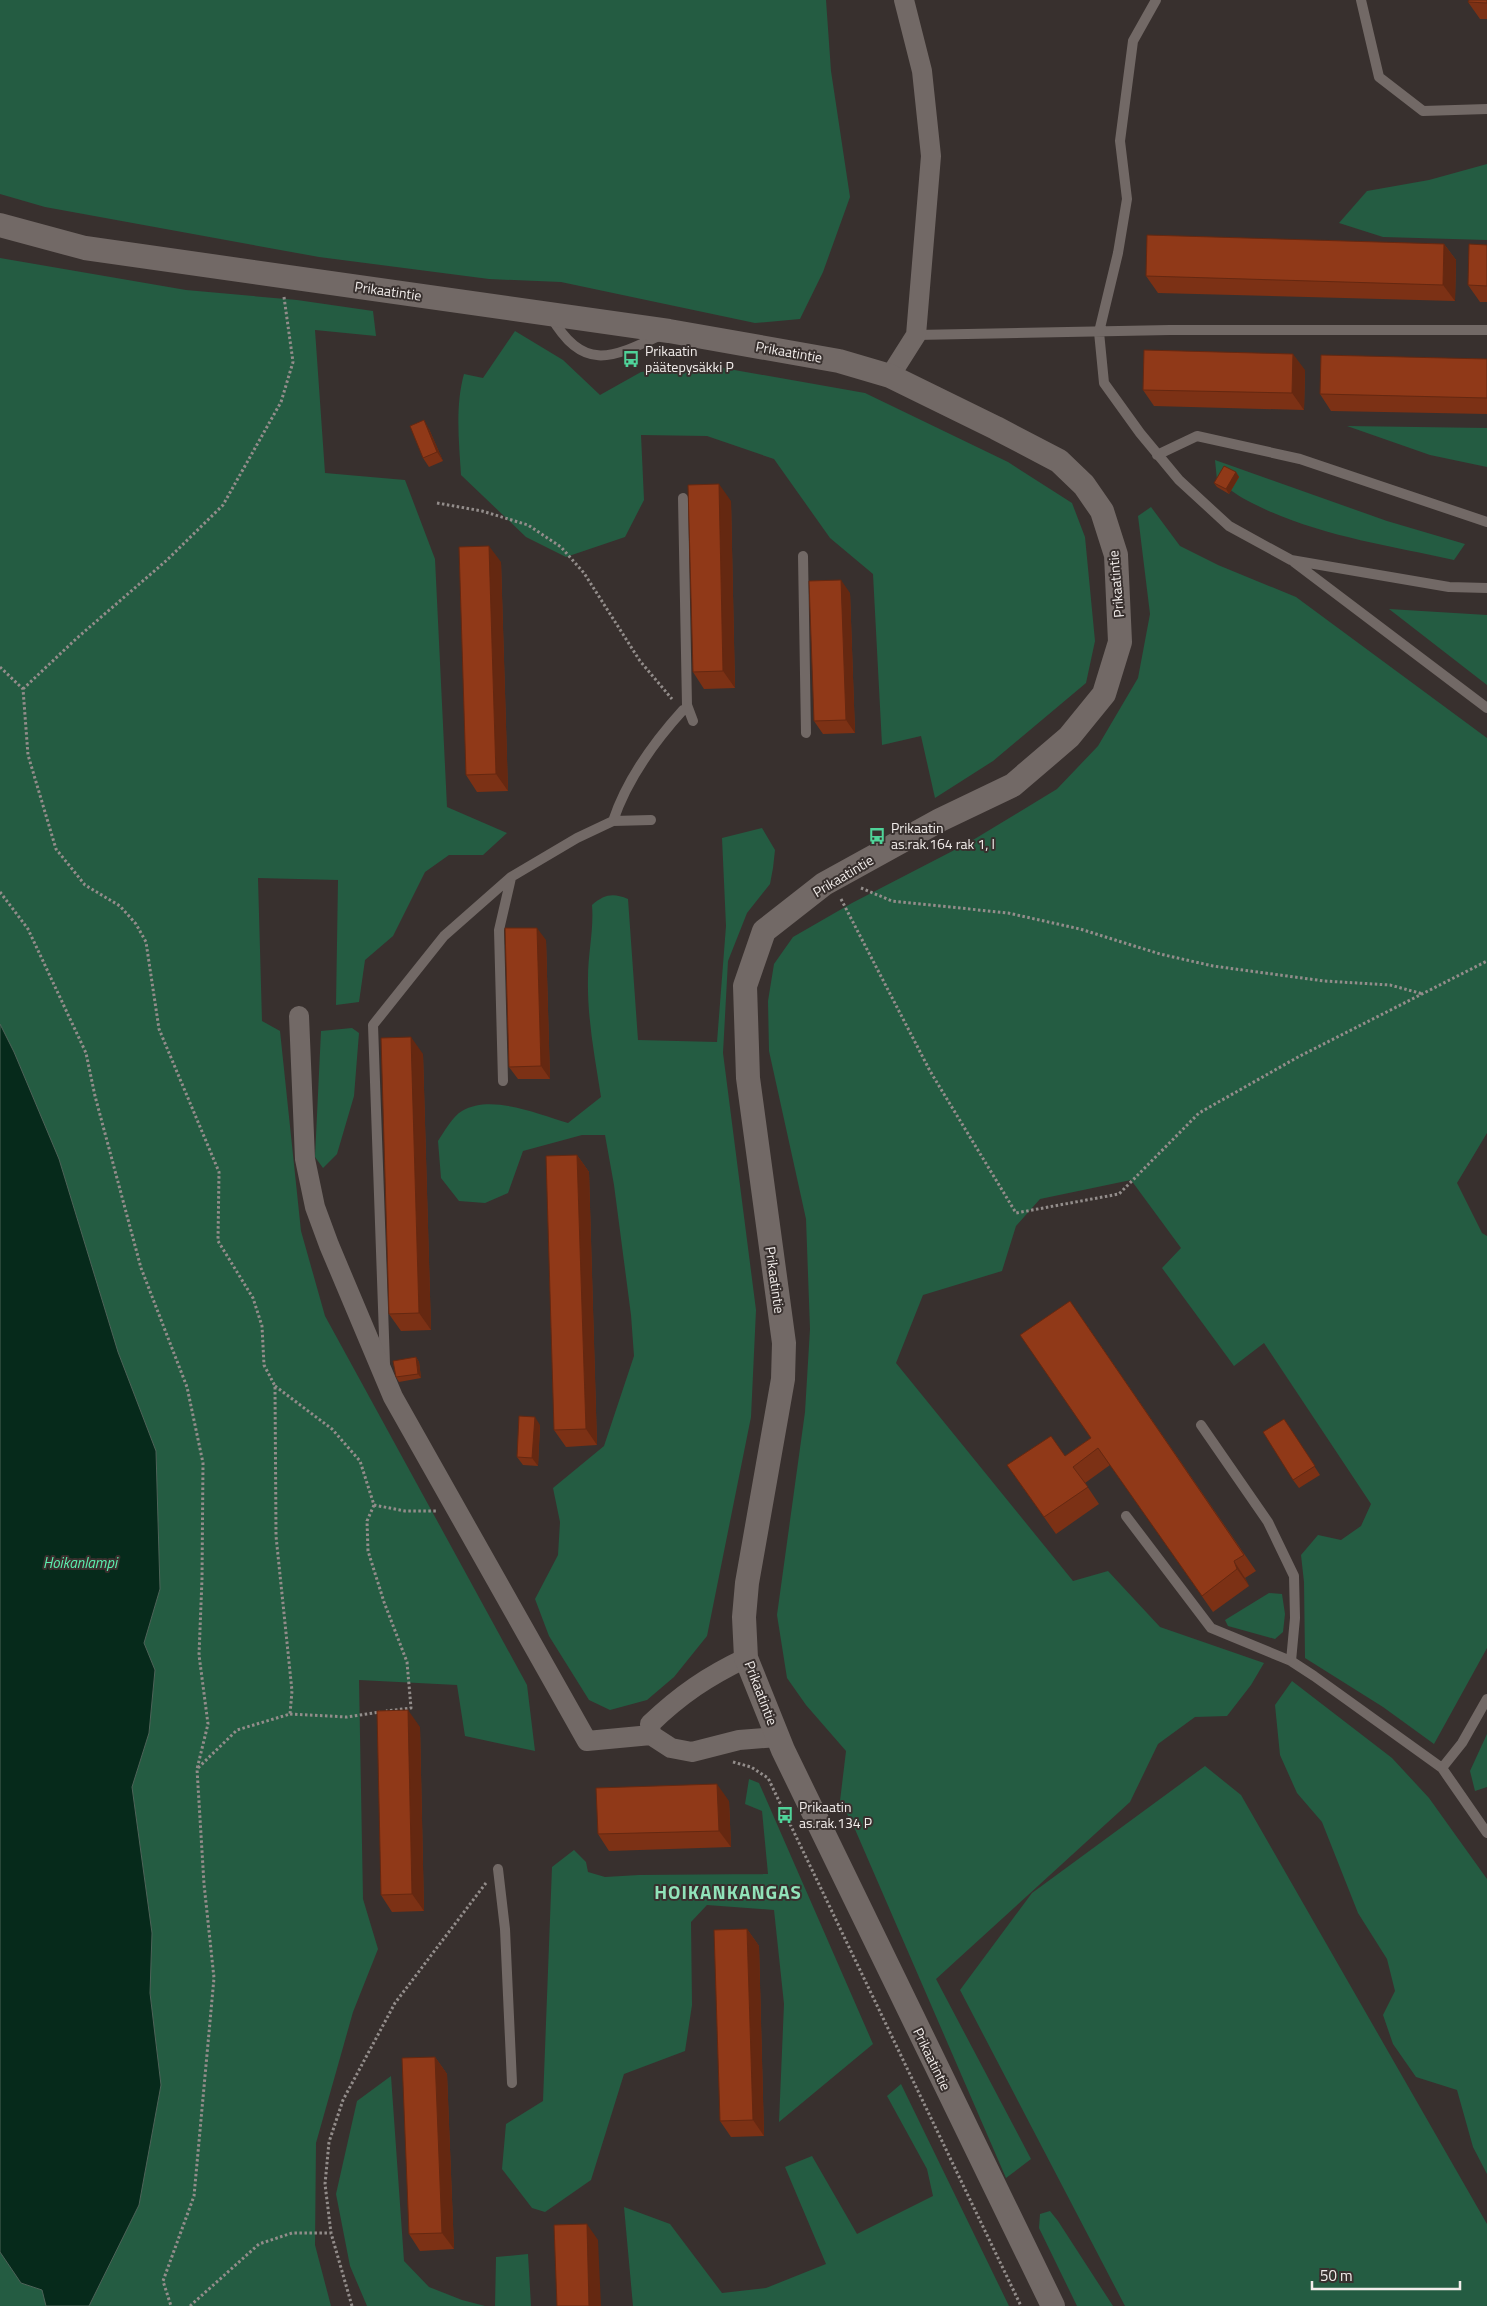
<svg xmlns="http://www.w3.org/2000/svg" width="1487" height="2306" font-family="'Titillium Web',sans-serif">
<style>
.green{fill:#245c42}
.water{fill:#062a1b;stroke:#4d6459}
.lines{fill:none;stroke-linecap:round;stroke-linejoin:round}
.path{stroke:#938d8b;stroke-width:3;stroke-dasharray:2.5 2.5;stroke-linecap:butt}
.service{stroke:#726966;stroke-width:10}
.minor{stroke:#726966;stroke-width:20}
.tertiary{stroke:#726966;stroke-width:24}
.wall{fill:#7c3115}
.shaded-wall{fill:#652811}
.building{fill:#903918;stroke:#652811}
.labels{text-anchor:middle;stroke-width:4;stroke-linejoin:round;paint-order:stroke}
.street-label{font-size:14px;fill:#f2edeb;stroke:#38302e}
.poi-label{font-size:14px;fill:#f2edeb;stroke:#38302e;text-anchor:start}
.water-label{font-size:15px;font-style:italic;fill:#5cefae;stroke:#38302e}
.district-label{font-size:19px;font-weight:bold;letter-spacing:1px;fill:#91e3b9;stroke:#38302e}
</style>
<rect width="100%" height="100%" fill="#38302e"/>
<path class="green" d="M0,0H826L831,71L850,197L823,272L800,319L755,323L561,282L489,279L319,257L45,207L0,194Z
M1487,164V240L1383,237L1339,223L1367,191L1429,180Z
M0,258L186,290L297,300L373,311L376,336L315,330L325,473L405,480L435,559L447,807L507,833L483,855H449L425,872L393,936L365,960L359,1002L336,1005L338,880L258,878L262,1021L280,1031L301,1231L325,1316L527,1685L535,1751L465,1736L457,1685L359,1680L363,1899L378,1949L353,2012L316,2143L315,2245L331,2306H89L139,2205L161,2085L150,1993L152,1933L132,1787L149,1733L155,1670L144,1643L160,1589L156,1451L118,1352L59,1159L14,1052L0,1024Z
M515,331L563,360L600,395L641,372L706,365L865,393L1008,462L1072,503L1085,537L1095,641L1086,683L993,761L935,798L921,736L882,745L873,574L830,538L774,459L707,436L641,435L644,500L625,537L566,557L526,537L461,475C459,442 455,406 464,374L483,378Z
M1347,426L1487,428V467L1430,455Z
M1215,460L1387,521L1465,544L1454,560C1386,545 1314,535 1252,503C1239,497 1228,488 1217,480Z
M1151,507L1180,546L1218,565L1296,597L1487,738V1133L1457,1183L1482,1233L1487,1236V1648L1434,1744L1383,1707L1305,1658L1304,1582L1301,1555L1318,1535L1341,1540L1361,1526L1371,1504L1264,1343L1234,1366L1162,1268L1181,1248L1131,1180L1040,1199L1016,1226L1002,1271L923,1295L896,1363L1073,1581L1108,1571L1160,1627L1264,1663L1251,1685L1227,1716L1195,1717L1158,1744L1130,1802L936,1979L1031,2159L1006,2178L854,1827L840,1801L846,1751L806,1705L787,1678L777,1615L805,1412L810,1329L806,1219L769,1051L768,1001L774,964L793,937L852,903L968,843L1057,789L1098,746L1138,678L1150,614L1138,516Z
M1389,609L1487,615V685Z
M762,828L775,850L773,868L770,884L747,913L728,961L723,1053L756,1310L751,1417L707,1636L674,1677L647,1700L610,1710L589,1700L549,1636L535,1599L558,1555L560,1522L553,1488L604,1446L634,1356L631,1315L614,1185L605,1135H582L523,1151L508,1193L485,1203L459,1201L441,1178L438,1141C444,1132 453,1116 462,1111C492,1094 537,1114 568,1123L601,1097C595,1058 587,1018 588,978C588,953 594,930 592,905C605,894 613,893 628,899L638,1040L717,1042L726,926L722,838Z
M352,1028L359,1033L354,1096L337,1154L323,1168L315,1157L321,1031Z
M1269,1593L1282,1594L1285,1614L1283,1632L1275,1639L1228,1626L1225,1620Z
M1292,1681L1392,1758L1429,1798L1487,1879V2174L1473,2147L1457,2090L1416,2077L1393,2044L1383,2015L1395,1991L1387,1959L1358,1913L1322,1822L1297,1793L1280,1755L1275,1705Z
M1487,1734V1787L1475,1791L1470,1771Z
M1205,1766L1241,1795L1487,2224V2306H1125L960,1990L1032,1893Z
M749,1779L759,1783L873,2044L779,2122L784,2004L774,1910L707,1905L691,1922L692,2005L685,2051L624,2074L591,2180L545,2212L532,2208L502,2169L506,2124L543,2101L552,1867L574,1850L586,1862L588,1872L605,1877L639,1875L768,1874L762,1811L745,1804Z
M391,2076L404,2261L429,2287L462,2300L485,2306H367L350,2266L336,2194L357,2101Z
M901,2084L1009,2306H633L624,2207L670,2224L722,2293L766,2288L826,2264L785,2167L812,2156L857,2234L933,2196L927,2169L887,2096Z
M1050,2211L1058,2221L1113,2306H1077L1039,2228L1040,2214Z
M0,2252L21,2283L42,2290L46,2306H0Z
M528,2254L531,2306H495L496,2257Z"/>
<path class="water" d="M0,1024L14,1052L59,1159L118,1352L156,1451L160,1589L144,1643L155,1670L149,1733L132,1787L152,1933L150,1993L161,2085L139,2205L89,2306H46L42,2290L21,2283L0,2252Z"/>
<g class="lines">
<path class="path" d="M437,503L482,511L528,525L561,547L584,573L640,661L672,699
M0,667L23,689L28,755L56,849L85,885L120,906L136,924L146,942L159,1029L219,1172L218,1241L253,1298L262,1326L264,1365L275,1386L276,1536L292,1691L290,1714L237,1730L198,1768
M23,689L77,638L167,560L223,505L281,402L293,362L284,297
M861,888L892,901L1008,913L1080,929L1160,954L1213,966L1324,981L1390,985L1423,994
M0,892L28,929L86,1053L95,1096L141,1268L187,1387L203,1463L202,1579L199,1655L208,1724L197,1769L204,1884L214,1978L194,2196L163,2281L171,2306
M841,899L930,1071L1016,1213L1119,1194L1199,1113L1298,1057L1487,961
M275,1386L332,1429L360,1461L374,1505L405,1511H436
M374,1505L367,1521L368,1551L384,1602L407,1662L411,1708L386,1711
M290,1714L347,1717L380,1712
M733,1762L751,1767L768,1778L1021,2306
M190,2306L259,2244L292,2233H331
M352,2306L331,2233L325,2184L329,2142L343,2100L395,2003L486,1883"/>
<path class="service" d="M1156,0L1133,41L1120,141L1127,199L1118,253L1099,332L1104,383L1140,433L1179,480L1229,526L1291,560L1449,587L1487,588
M1361,0L1379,77L1423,111L1487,109
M550,315C583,372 610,359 661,335
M916,335L1170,330H1487
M1157,455L1197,436L1300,459L1487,522
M683,498L687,705L693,721
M803,556L806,733
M1294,562L1487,708
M613,821C627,779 654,742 683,710
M503,1081L499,930L511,878
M385,1364L373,1025L444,936L511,877L577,838L613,821L651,820
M1201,1425L1268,1522L1294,1576L1295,1618L1291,1661
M1126,1516L1211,1628L1291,1661L1314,1676L1442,1768L1462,1743L1487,1699
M1442,1768L1487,1833
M498,1869L505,1929L512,2083"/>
<path class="minor" d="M890,376L916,335L931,156L922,71L904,0
M299,1016L305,1159L315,1207L329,1245L393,1397L587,1741L651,1735L671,1748L692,1752L739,1740L778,1737
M651,1735L650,1724C680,1695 708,1676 746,1658"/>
<path class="tertiary" d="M0,225L85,248L669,331L839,361L890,376L996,428L1059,461L1084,485L1102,511L1116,555L1120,642L1104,694L1069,737L1013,785L940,820L824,884L764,931L745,986L748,1078L784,1343L783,1379L747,1583L744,1617L746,1658L783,1750L1053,2306"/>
</g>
<path class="wall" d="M1487,0V19H1480L1468,2Z
M1444,244L1456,260L1455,301L1158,293L1146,276Z
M1487,245V302H1480L1468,285Z
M1487,359V414L1331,411L1320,394Z
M1305,370L1304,410L1154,406L1143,390Z
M429,429L443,461L429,467L423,458Z
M1236,472L1239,477L1229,494L1217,487L1214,483Z
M731,501L735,688L704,689L693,672Z
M501,562L508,791L477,792L466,775Z
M850,593L855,733L823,734L814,721Z
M546,940L550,1079H518L509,1067Z
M423,1054L431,1330L401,1331L389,1314Z
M577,1155L589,1172L597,1445L566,1447L554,1430Z
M1070,1301L1256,1571L1245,1578L1249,1586L1213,1612L1110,1465L1085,1483L1099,1504L1056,1534L1007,1465L1065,1456L1091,1438Z
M416,1357L419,1362L421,1378L399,1382L396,1377Z
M1284,1419L1320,1475L1299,1488L1293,1480Z
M540,1425L538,1466L523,1465L517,1457Z
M420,1727L424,1911L392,1912L381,1895Z
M729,1801L731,1847L609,1851L598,1834Z
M747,1929L759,1946L764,2136L731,2137L720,2121Z
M435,2057L447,2074L454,2249L420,2251L409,2234Z"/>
<path class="shaded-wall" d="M1444,244L1456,260L1455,301L1443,285Z
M1293,354L1305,370L1304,410L1292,393Z
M424,420L429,429L443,461L437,452Z
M1236,472L1239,477L1229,494L1226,489Z
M719,484L731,501L735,688L723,671Z
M489,546L501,562L508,791L496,774Z
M841,580L850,593L855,733L846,720Z
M537,928L546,940L550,1079L541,1066Z
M411,1037L423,1054L431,1330L419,1313Z
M577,1155L589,1172L597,1445L586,1429Z
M416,1357L419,1362L421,1378L418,1374Z
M535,1417L540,1425L538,1466L532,1458Z
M1234,1561L1245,1578L1249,1586L1237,1569Z
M408,1710L420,1727L424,1911L412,1894Z
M717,1784L729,1801L731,1847L719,1831Z
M747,1929L759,1946L764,2136L753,2120Z
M435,2057L447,2074L454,2249L442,2233Z
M587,2224L598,2240L601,2306H589Z"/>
<path class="building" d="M1469,0H1487V3L1468,2Z
M1147,235L1444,244L1443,285L1146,276Z
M1469,244L1487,245V286L1468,285Z
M1144,350L1293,354L1292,393L1143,390Z
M1321,355L1487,359V398L1320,394Z
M424,420L437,452L423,458L410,426Z
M1224,466L1236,472L1226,489L1214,483Z
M719,484L723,671L693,672L688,485Z
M489,546L496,774L466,775L459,547Z
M841,580L846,720L814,721L809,581Z
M505,928H537L541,1066L509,1067Z
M411,1037L419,1313L389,1314L381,1038Z
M577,1155L586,1429L554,1430L546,1156Z
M1070,1301L1244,1555L1234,1561L1237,1569L1202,1596L1098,1448L1073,1467L1088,1487L1044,1517L1007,1465L1051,1436L1065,1456L1091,1438L1020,1335Z
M416,1357L418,1374L396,1377L393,1361Z
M519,1416L535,1417L532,1458L517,1457Z
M1284,1419L1315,1466L1293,1480L1263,1432Z
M408,1710L412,1894L381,1895L377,1711Z
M717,1784L719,1831L598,1834L596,1788Z
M747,1929L753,2120L720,2121L714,1930Z
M435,2057L442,2233L409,2234L402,2058Z
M587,2224L589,2306H557L554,2225Z"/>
<defs>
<g id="bus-bare" transform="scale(1.35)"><path d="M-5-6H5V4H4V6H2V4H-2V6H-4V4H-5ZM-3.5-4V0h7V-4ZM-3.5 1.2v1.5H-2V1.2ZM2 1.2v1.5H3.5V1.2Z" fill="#4fd399" stroke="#38302e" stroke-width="2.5" paint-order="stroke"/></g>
</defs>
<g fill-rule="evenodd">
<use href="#bus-bare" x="631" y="359"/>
<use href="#bus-bare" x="877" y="836"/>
<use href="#bus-bare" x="785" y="1815"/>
</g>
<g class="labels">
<g class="street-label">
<text transform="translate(388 291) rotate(8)" y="5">Prikaatintie</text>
<text transform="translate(789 352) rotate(10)" y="5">Prikaatintie</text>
<text transform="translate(1116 584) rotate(-95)" y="5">Prikaatintie</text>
<text transform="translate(843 876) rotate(-31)" y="5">Prikaatintie</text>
<text transform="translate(775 1280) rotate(82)" y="5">Prikaatintie</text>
<text transform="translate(761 1693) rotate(69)" y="5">Prikaatintie</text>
<text transform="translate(932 2059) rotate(64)" y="5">Prikaatintie</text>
</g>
<g class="poi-label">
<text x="645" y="356">Prikaatin<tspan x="645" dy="16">päätepysäkki P</tspan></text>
<text x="891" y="833">Prikaatin<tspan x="891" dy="16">as.rak.164 rak 1, I</tspan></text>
<text x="799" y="1812">Prikaatin<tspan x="799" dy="16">as.rak.134 P</tspan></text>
</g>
<g class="water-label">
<text x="80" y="1568">Hoikanlampi</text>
</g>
<g class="district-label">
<text x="728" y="1899">HOIKANKANGAS</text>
</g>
</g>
<path d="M1312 2281v8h148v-8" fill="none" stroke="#f2edeb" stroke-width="2.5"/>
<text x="1320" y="2281" font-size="15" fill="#f2edeb" stroke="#38302e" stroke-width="4" paint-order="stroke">50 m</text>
</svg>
